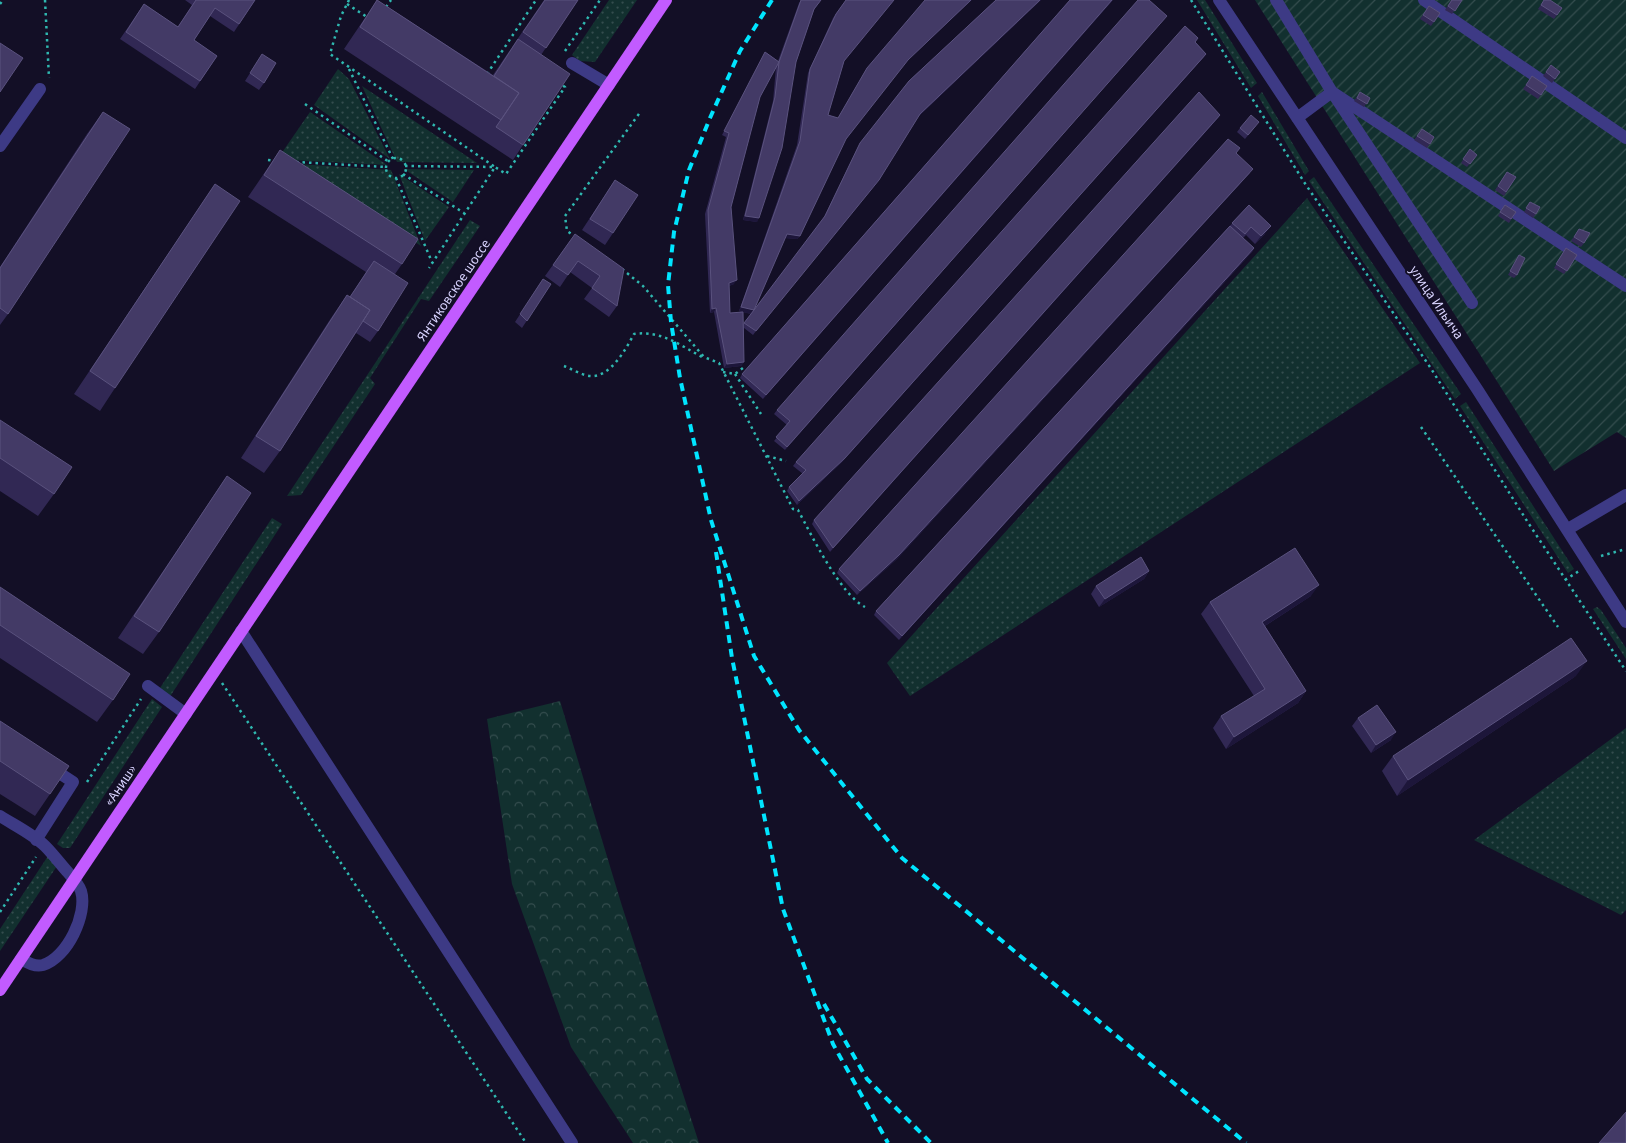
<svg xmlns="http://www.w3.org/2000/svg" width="1626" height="1143" font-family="'Source Sans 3',sans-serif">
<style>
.grass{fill:url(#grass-dots)}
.forest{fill:url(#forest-crowns)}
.garden{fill:url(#garden-furrows)}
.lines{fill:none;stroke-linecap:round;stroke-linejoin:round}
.path{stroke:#2fb8b0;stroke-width:2.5;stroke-dasharray:2.5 4;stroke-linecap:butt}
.minor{stroke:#3d3a85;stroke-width:12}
.major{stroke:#c25bff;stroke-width:12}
.rail{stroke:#00e5ff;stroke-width:4;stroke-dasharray:8 6;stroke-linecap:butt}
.wall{fill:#312854;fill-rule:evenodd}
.shaded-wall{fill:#1d163a}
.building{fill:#433a66;stroke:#5a527e}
.labels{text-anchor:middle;stroke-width:4;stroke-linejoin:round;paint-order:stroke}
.street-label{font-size:14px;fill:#d9d4ff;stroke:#130f26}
</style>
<defs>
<pattern id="grass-dots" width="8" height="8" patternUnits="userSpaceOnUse" patternTransform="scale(1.25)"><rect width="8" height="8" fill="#12302f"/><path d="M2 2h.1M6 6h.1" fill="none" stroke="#344d4e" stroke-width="1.8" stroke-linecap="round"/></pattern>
<pattern id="forest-crowns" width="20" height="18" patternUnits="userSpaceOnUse" patternTransform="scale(1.25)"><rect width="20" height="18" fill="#12302f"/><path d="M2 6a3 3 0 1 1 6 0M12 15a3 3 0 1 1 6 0" fill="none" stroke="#344d4e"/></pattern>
<pattern id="garden-furrows" width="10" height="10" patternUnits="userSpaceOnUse" patternTransform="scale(1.25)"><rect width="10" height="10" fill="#12302f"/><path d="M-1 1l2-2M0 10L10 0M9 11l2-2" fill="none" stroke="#344d4e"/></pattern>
</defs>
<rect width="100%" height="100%" fill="#130f26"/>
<path class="grass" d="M609,0H637L595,62L580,61L572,55Z
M1197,0H1205L1257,83L1251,88Z
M338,69L349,79L390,159L314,105Z
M362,86L477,163L397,162Z
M1262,92L1309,171L1305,175L1258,96Z
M310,112L387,165L290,160L281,154Z
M298,164L391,170L421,246Z
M404,169L474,170L453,202Z
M399,174L449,207L425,241Z
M1314,177L1461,394L1455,399L1309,181Z
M1307,198L1420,363L910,696L887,663Z
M470,220L480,226L429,301L421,299L370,378L375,384L301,495L287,496Z
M1466,402L1574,569L1568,573L1460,406Z
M272,518L282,524L171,695H166L158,691Z
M1597,607L1601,610L1626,648V659L1593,609Z
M152,699L162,707L70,848H63L57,844Z
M1626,728V910L1621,915L1474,840Z
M48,856L57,866L0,951V929Z"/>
<path class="forest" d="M560,701L622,906L699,1143H633L571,1047L512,884L487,719Z"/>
<path class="garden" d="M1255,0H1626V438L1617,432L1554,471Z"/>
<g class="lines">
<path class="path" d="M45,0L49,78
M349,0L341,16L330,54L495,167L429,268
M1191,0L1304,182L1430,367L1527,521L1626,671
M0,4L3,0
M347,4L367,17
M386,7L391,0
M565,51L600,0
M349,69L393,159
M487,74L536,0
M305,104L389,162
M386 168a10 10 0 1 1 20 0a10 10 0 1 1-20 0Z
M268,160L275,161
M296,162L386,167
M405,166L495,167L506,174L565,87L562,85
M403,174L464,213
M396,178L432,262
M576,237L567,231L565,216L641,111
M622,269L643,286L704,357L719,363L793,509L798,510C812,536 840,594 865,607
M564,366C572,369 581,375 590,376C610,378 626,349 634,334C660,330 680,345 702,357
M723,372L735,374L743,368
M735,374L761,414
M1421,427L1558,627
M767,456L786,461
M1601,556L1626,549
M1565,580L1579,571
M222,683L526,1143
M87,782L141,699
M0,912L36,857"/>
<path class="minor" d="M1219,0L1477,389L1626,622
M1276,0L1332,92L1472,303
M1424,0L1626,138
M572,63L609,85
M1297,118L1332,92L1626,286
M0,146L40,89
M1568,529L1626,495
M241,631L572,1143
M148,686L186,714
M0,816C14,825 33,834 45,846C52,853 59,862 65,869C71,876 78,883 81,891C88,914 67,958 43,965C35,967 28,963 21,959
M36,840L73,782L50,767"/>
<path class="major" d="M0,990L666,0"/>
<path class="rail" d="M772,0L740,51L710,118L689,170L674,232L668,285L671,322L680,378L711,520L754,656L799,730L902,858L1246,1143
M716,552L732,658L783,909L833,1044L888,1143
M824,1004L867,1079L931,1143"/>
</g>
<path class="wall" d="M185,0H255L234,32L210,16L194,40L217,56L195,89L120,39L144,4L178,27L192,5Z
M377,0L493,75L544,0H578L541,55L523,145L513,160L344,49Z
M801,0H821L814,10L796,62L757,222L743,220L773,101L776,67L760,97L731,207L734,284L729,286L730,313L742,312L739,311L797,145L808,73L833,18L846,0L844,62L828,115L838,118L867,68L905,63L845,140L800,236L797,239L785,238L754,310L823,219L858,147L909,81L996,0H1041L918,117L753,335L744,328V362L741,366L724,368L714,312L710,313L705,214L726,137L722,135L765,52L778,61L799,3ZM743,312L751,314L743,324Z
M1070,0H1113L763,399L740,378L742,374Z
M1451,0H1462L1452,14L1445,10Z
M1544,0L1557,15L1554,19L1538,9Z
M1429,6L1440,13L1431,26L1420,19Z
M1164,19L785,450L774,441L787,425L774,414L777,410Z
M1195,42L1206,54L1203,58L842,462L797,505L787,491L789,487L803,474L793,466L796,462Z
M262,54L264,83L259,90L245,81Z
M1551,65L1560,72L1552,83L1543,76Z
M1532,76L1547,86L1538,99L1523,89Z
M1360,92L1370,98L1364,107L1354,101Z
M103,112L8,314L0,325V267L87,134Z
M1220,115L1218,118L830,552L812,524L814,520Z
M1256,126L1245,139L1237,132L1240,128Z
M1422,129L1434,137L1427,148L1414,140Z
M1470,149L1477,155L1467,167L1461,163Z
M280,150L402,264L395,274L378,331L370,342L356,333L280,451L264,473L241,458L331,318L347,295L350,297L366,272L248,197Z
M1236,153L1250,173L897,559L857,595L837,573L839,569Z
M1507,172L1516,177L1504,196L1495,190Z
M615,180L613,233L605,245L582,230Z
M215,184L115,388L100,411L74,394Z
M1530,202L1540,207L1533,218L1524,212Z
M1249,205L1265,234L1255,244L1246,235L1243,238L1254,248L1252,252L899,640L874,615L876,611Z
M1505,205L1516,212L1509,223L1498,216Z
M1579,229L1584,243L1581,247L1571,241Z
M575,234L617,306L609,317L584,299L592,288L570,272L560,287L545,276Z
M1566,248L1577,255L1564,274L1554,268Z
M1519,255L1517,275L1514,278L1508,275Z
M543,279L551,284L522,328L515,322Z
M0,420L54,494L38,516L0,491Z
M227,476L159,632L143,654L118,638Z
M1149,571L1144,579L1099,607L1091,594L1096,586Z
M0,587L113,700L97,722L0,658Z
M1311,596L1265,626L1306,691L1298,703L1226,749L1213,728L1221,716L1254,696L1201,614L1210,602Z
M1576,676L1397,796L1382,771L1393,756Z
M1358,718L1391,740L1371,753L1352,726Z
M0,721L50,794L35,816L0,794Z"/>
<path class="shaded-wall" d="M971,0H972L905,63L908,60Z
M1040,0H1041L917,118L920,114Z
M1112,0H1113L763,399L766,395Z
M1167,16L1164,19L785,450L787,447Z
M1206,54L842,462L797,505L799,501Z
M1220,115L1218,118L830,552L833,548Z
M1253,169L897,559L857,595L860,591Z
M745,216L759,218L757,222L743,220Z
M1271,226L1265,234L1255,244L1261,236Z
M787,234L800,236L797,239L784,238Z
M1254,248L1252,252L899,640L902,636Z
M737,280L734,284L727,287L729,283Z
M741,307L754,310L751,314L739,311Z
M716,308L714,312L710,313L712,309Z
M744,362L741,366L724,368L727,364Z
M1149,571L1144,579L1099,607L1105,599Z
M1319,585L1311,596L1254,633L1262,622Z
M1587,661L1576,676L1397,796L1408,780Z
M1306,691L1298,703L1226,749L1234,737Z
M1396,732L1391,740L1371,753L1376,745Z"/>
<path class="building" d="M196,0H255L239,24L215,8L194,40L217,56L200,81L126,32L144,4L178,27Z
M377,0L519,93L501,120L360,27Z
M545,0H578L546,48L523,32Z
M801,0H821L814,9L796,62L782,148L759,218L745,216L775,97L779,62Z
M846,0H894L844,61L828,115L838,118L867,68L925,0H971L908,60L846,139L800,236L787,234L754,310L825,216L860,143L909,81L996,0H1040L920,114L879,180L756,331L744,323L754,310L741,307L800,141L810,69L836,14Z
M1070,0H1112L766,395L742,374Z
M1138,0H1149L1167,16L787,447L776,437L790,421L777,410Z
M1452,0H1462L1455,11L1448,6Z
M1544,0H1550L1562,8L1557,15L1541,5Z
M1429,6L1440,13L1434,22L1423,15Z
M1185,26L1198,38L1195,42L1206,54L845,458L799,501L789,487L806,470L796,462Z
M518,39L570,74L523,145L496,127L519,93L494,76Z
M0,43L23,58L0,92Z
M765,52L779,62L760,97L731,207L737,280L729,283L730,313L743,312L744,362L727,364L716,308L712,309L708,210L729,133L724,131Z
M262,54L276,63L264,83L250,73Z
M1551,65L1560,72L1555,79L1546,72Z
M1532,76L1547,86L1541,95L1526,85Z
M1199,92L1220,115L833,548L814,520Z
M1360,92L1370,98L1367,104L1357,98Z
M103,112L130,129L8,314L0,308V268Z
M1251,115L1259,122L1248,135L1240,128Z
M1422,129L1434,137L1430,144L1417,136Z
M1228,139L1240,148L1236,153L1253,169L899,555L860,591L839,569Z
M1470,149L1477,155L1470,164L1463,159Z
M280,150L418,239L402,264L264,175Z
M1507,172L1516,177L1506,192L1498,186Z
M615,180L638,195L613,233L590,219Z
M215,184L240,201L115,388L90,371Z
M1530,202L1540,207L1536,214L1526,208Z
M1249,205L1271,226L1261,236L1251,227L1245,234L1232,223Z
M1505,205L1516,212L1511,219L1500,212Z
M1230,226L1254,248L902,636L876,611Z
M1579,229L1590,233L1584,243L1574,237Z
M575,234L624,269L617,306L592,288L600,276L578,261L568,275L553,265Z
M1566,248L1577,255L1567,271L1556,264Z
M1519,255L1525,258L1517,275L1510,271Z
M374,261L408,283L378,331L363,321L370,310L350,297Z
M543,279L551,284L527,321L520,314Z
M347,295L370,310L280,451L256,436Z
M0,420L72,467L54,494L0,458Z
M227,476L251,493L159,632L134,616Z
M1295,548L1319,585L1262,622L1306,691L1234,737L1221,716L1265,689L1210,602Z
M1141,557L1149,571L1105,599L1096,586Z
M0,587L130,674L113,700L0,625Z
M1571,638L1587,661L1408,780L1393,756Z
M1377,705L1396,732L1376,745L1358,718Z
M0,721L69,766L50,794L0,761Z
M1626,1112V1143H1599Z"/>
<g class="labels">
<g class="street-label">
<text transform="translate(453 290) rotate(-56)" y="5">Янтиковское шоссе</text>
<text transform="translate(1437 302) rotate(56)" y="5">улица Ильича</text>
<text transform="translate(120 785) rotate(-56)" y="5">«Аниш»</text>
</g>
</g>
</svg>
